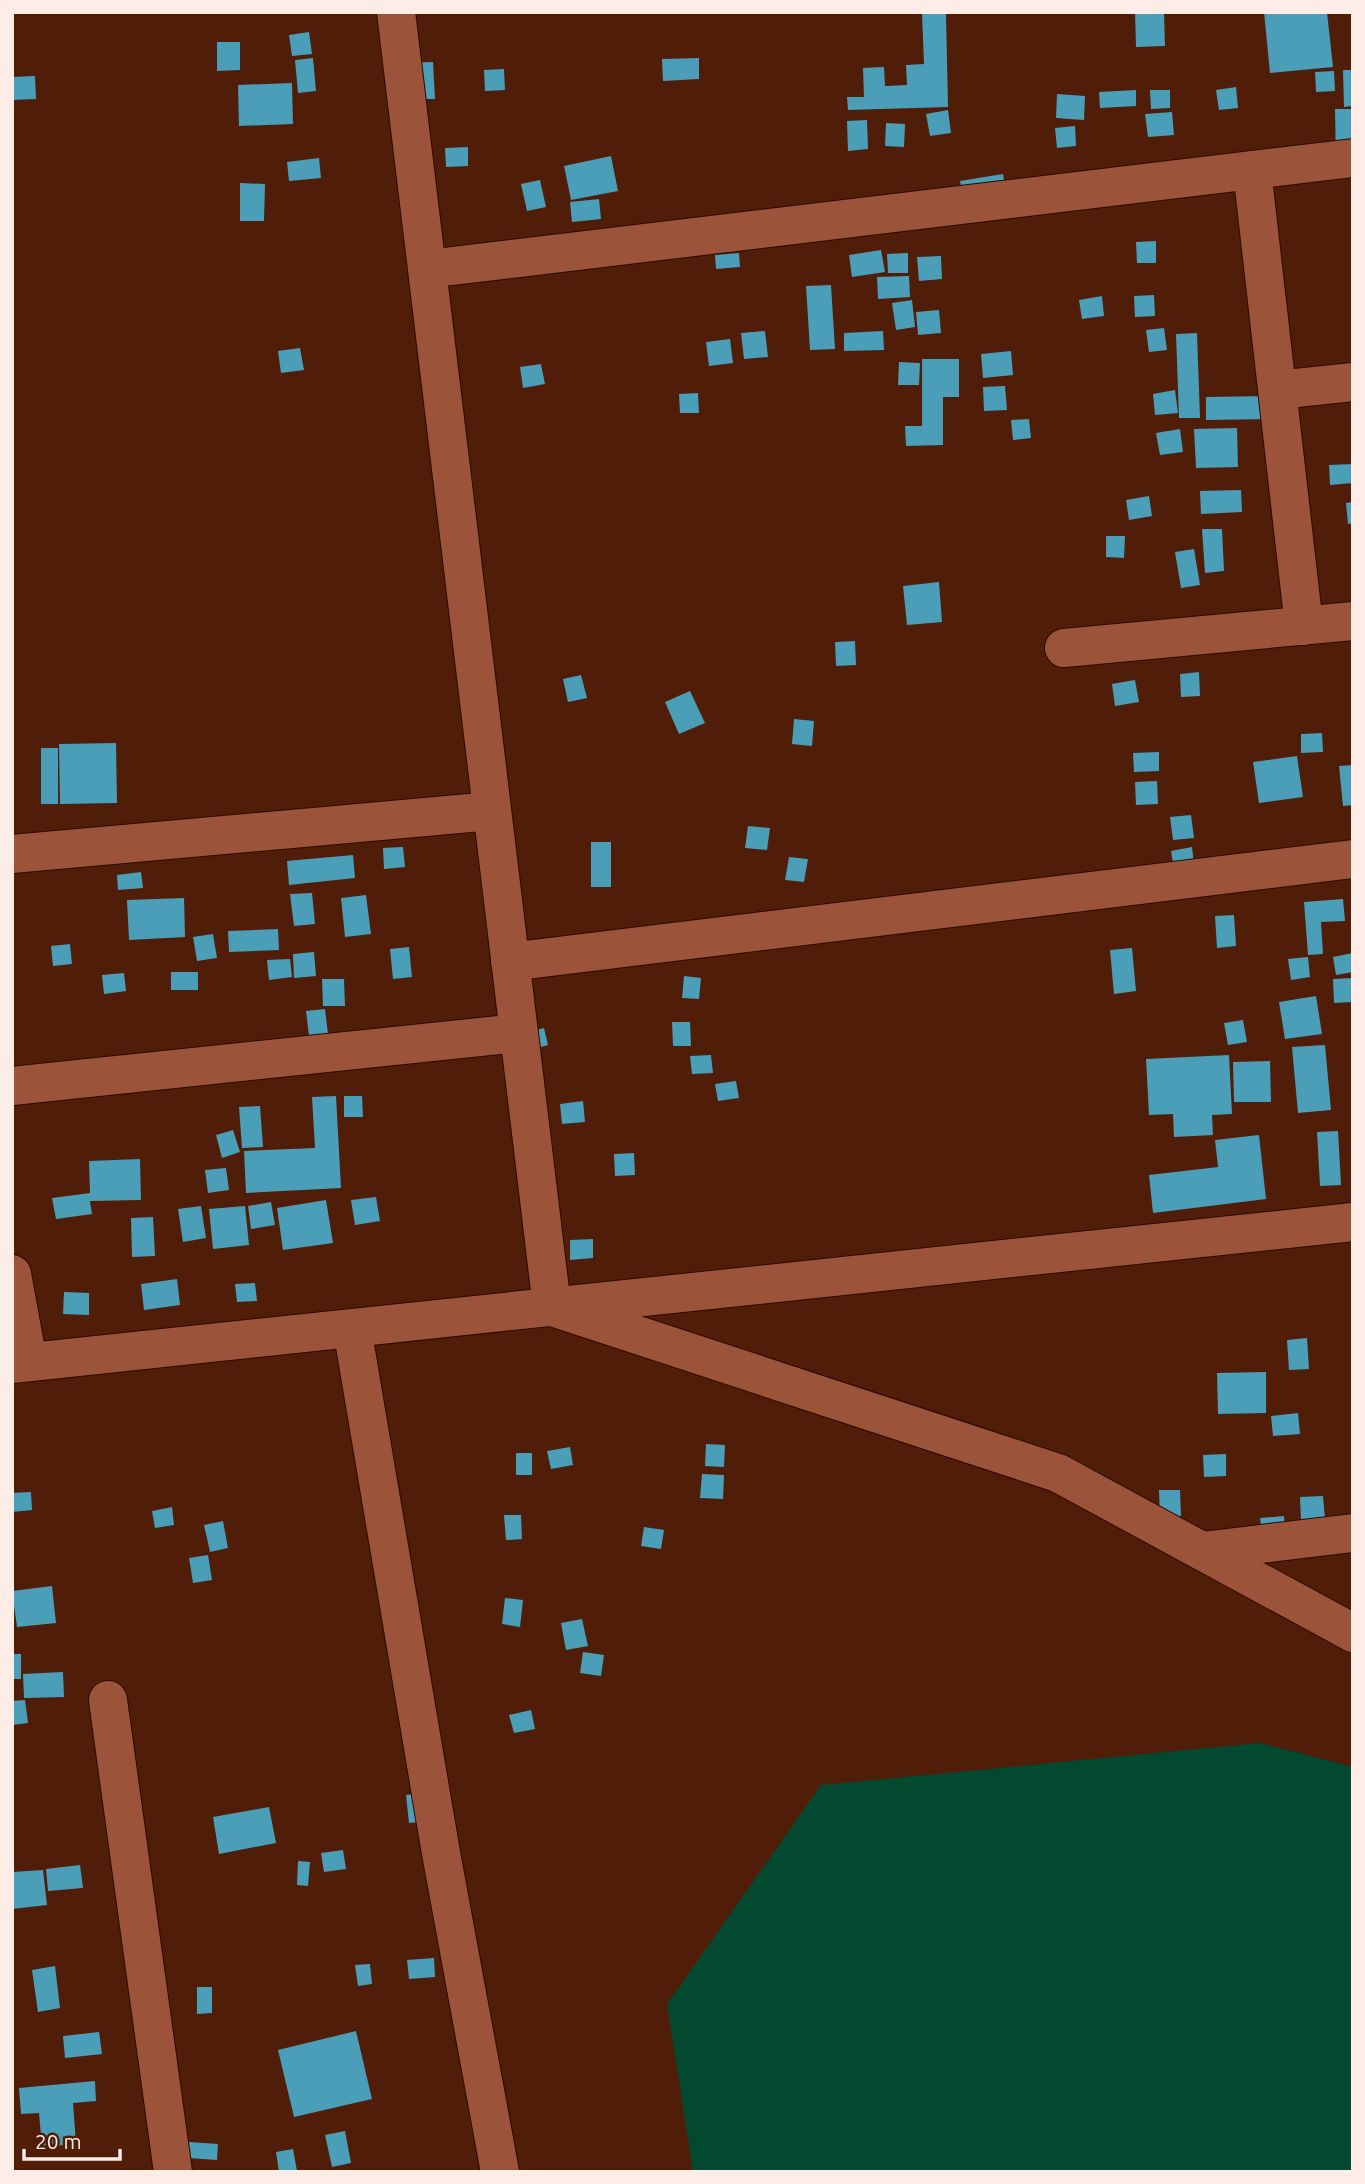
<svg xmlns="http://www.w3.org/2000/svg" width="1365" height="2184" font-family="Ubuntu,sans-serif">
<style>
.green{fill:#03492f}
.building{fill:#4a9eb8}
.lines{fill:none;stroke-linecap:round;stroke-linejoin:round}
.minor-casing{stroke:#2d0a00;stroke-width:40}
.minor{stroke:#9b5339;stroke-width:38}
</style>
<rect width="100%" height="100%" fill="#501d08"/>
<path class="green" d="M1260,1743L1353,1767V2172H693L667,2004L821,1785Z"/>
<path class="building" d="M1135,12H1164L1165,46L1136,47Z
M1264,12H1327L1333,67L1270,73Z
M922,14H946L948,107L848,110L847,97H864L863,68L884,67L885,86L907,85L906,65L924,64Z
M309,32L312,54L292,56L289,35Z
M217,42H240V70L217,71Z
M313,58L316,91L298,93L295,60Z
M699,58V79L663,81L662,59Z
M433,62L435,99H399L398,63Z
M504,69L505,90L485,91L484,70Z
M1343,70H1353V106L1344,107Z
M1334,71L1335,91L1316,92L1315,72Z
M35,76L36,99L12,100V77Z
M292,83L293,124L239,126L238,85Z
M1236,87L1238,108L1219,110L1216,90Z
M1136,90V106L1100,108L1099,92Z
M1150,90H1170V108L1151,109Z
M1057,94L1085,96L1084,120L1056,118Z
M1335,109H1353V164H1336Z
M948,110L951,133L930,136L926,114Z
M1172,112L1174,135L1148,137L1145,114Z
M867,120L868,149L848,151L847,121Z
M886,123L905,124L904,147L885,146Z
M1075,126L1076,146L1057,148L1055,128Z
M468,147V166L446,167L445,148Z
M611,156L618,191L571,200L564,166Z
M319,158L321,178L289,181L287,162Z
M1003,174L1007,195L964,201L960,181Z
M540,180L546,207L527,211L521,184Z
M240,183L265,184L264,221H240Z
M599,199L601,219L572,222L570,202Z
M1156,241V263H1137L1136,242Z
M881,250L885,272L852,277L849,255Z
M739,253L740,267L716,269L715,255Z
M908,253V273H888L887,254Z
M941,256L942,279L919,281L917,257Z
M909,276L910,297L878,299L877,277Z
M831,285L835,349L810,350L806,286Z
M1154,295L1155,316L1135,317L1134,296Z
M1102,296L1104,316L1082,319L1079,300Z
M912,300L915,327L896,330L892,303Z
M939,310L941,333L918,335L916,312Z
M1164,328L1167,350L1149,352L1146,330Z
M765,331L768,357L744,359L741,333Z
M883,331L884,350L844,351V333Z
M1197,333L1200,418H1179L1176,334Z
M730,339L733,363L709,366L706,342Z
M300,348L304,370L281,373L278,351Z
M1011,351L1013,375L983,378L981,354Z
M922,359H959V397H943V445L906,446L905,426H922Z
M899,362L920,363L919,385H898Z
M541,364L545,384L523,388L520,367Z
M1005,386L1007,410L984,411L983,387Z
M1175,390L1178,413L1155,415L1153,394Z
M698,393L699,413H680L679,394Z
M1274,396L1275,419L1206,420V397Z
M1029,419L1031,438L1013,440L1011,420Z
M1237,428L1238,467L1196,468L1194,429Z
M1180,429L1183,452L1160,455L1156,433Z
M1353,464V483L1330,485L1329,465Z
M1241,490L1242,512L1201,514L1200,491Z
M1149,496L1152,516L1129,520L1126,500Z
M1353,502V523L1348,524L1346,503Z
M1202,529H1222L1224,571L1205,573Z
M1106,536H1125L1124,558L1106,557Z
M1194,549L1200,585L1181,588L1175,552Z
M939,582L942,622L907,625L903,586Z
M855,641L856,665L836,666L835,642Z
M1199,672L1200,696L1181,697L1180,674Z
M581,675L587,698L568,702L563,679Z
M1135,680L1139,702L1115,706L1112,684Z
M690,691L705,723L679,734L665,702Z
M794,719L814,721L812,746L792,744Z
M1322,733L1323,752L1301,753V734Z
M116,743L117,803L60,804L59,744Z
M41,748H58V804H41Z
M1159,752V771L1134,772L1133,753Z
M1297,756L1303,797L1259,803L1253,762Z
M1353,765V805L1343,806L1339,766Z
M1157,781L1158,804L1136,805L1135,782Z
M1191,815L1194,838L1173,840L1170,817Z
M748,826L770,828L767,850L745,848Z
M591,842H611V887H591Z
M403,847L405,867L384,869L383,848Z
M1192,847L1194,865L1174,869L1171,851Z
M353,855L355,878L289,885L287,861Z
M789,857L808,859L804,882L785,880Z
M141,872L143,888L118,890L117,875Z
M312,893L315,924L294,926L290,894Z
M366,895L371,934L345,937L341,898Z
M184,898L185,937L129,940L127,900Z
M1343,899L1345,921L1321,922L1323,954L1308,955L1304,902Z
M1234,915L1236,946L1217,948L1215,916Z
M278,929L279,950L229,952L228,931Z
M213,934L217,958L197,961L193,937Z
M70,944L72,964L53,966L51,946Z
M409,947L412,977L393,979L390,949Z
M1132,948L1136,991L1114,994L1110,950Z
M314,952L316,976L294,978L293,954Z
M1353,953V972L1336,975L1333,957Z
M1308,957L1310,977L1291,980L1288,959Z
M290,959L292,977L269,980L267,960Z
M171,972H198V990H171Z
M124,973L126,991L104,994L102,975Z
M684,976L701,978L699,999L682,998Z
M1353,978V1002L1334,1003L1333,979Z
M322,979H344L345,1006H323Z
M1316,996L1322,1034L1285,1039L1279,1002Z
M325,1009L330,1051L311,1053L306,1011Z
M1243,1020L1247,1042L1228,1045L1224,1023Z
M672,1022H690L691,1046H673Z
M544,1028L548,1045L527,1051L523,1034Z
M1325,1045L1331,1110L1298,1113L1292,1047Z
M711,1055L713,1073L692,1074L690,1056Z
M1229,1055L1232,1114L1212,1115L1213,1135L1174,1137L1173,1114L1149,1115L1146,1059Z
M1270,1061L1271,1102H1234L1233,1062Z
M736,1081L739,1098L718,1101L715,1084Z
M336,1096L341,1188L246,1193L244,1151L315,1148L312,1097Z
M344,1096H362L363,1117H344Z
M583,1101L585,1122L562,1124L560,1104Z
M260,1106L263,1147L242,1148L239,1107Z
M233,1130L240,1152L222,1158L216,1135Z
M1338,1131L1341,1185L1320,1186L1317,1132Z
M1259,1135L1266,1199L1153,1213L1149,1175L1218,1167L1215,1140Z
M634,1153L635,1175L615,1176L614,1154Z
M140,1159L141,1200L90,1201L92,1214L56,1219L52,1198L90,1193L89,1161Z
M226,1168L229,1190L208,1193L205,1170Z
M376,1197L380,1221L355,1225L351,1200Z
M326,1200L333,1243L283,1250L277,1208Z
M271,1202L275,1225L251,1229L248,1206Z
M201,1206L206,1238L183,1242L178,1209Z
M245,1206L249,1245L213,1249L209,1209Z
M153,1217L155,1256L132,1257L131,1218Z
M593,1239V1258L570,1260V1240Z
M177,1279L180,1305L144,1310L141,1284Z
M255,1283L257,1301L237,1302L235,1284Z
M64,1292L89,1293V1315L63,1314Z
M1307,1338L1309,1369L1289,1370L1287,1340Z
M1266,1372V1413L1218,1414L1217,1373Z
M1298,1413L1300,1434L1273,1436L1271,1416Z
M706,1444L725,1445L724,1467L705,1466Z
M570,1447L573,1465L551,1469L547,1451Z
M516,1453H532V1475H516Z
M1226,1454V1476L1204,1477L1203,1455Z
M702,1474L724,1475L723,1499L700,1498Z
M1159,1490H1180L1181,1516L1160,1517Z
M31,1492L32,1510L12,1512V1493Z
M1323,1496L1325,1519L1301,1521L1300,1497Z
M172,1507L174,1525L155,1528L152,1511Z
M504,1515H521L522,1539L506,1540Z
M1284,1516L1286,1538L1263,1540L1260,1518Z
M223,1521L228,1548L210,1552L204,1525Z
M644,1527L664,1530L661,1549L641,1546Z
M208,1555L212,1580L193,1583L189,1558Z
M52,1586L56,1623L17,1627L12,1591Z
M505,1598L523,1600L520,1627L502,1624Z
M582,1619L588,1646L566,1650L561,1623Z
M583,1652L604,1655L601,1676L580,1673Z
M12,1654H21V1679H12Z
M63,1672L64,1697L24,1698L23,1674Z
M25,1700L28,1723L12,1725V1701Z
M531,1710L535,1729L514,1733L509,1715Z
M442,1791L446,1819L409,1823L406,1795Z
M269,1807L276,1843L219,1854L213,1817Z
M343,1850L346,1869L324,1872L321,1853Z
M298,1861L310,1862L308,1886L297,1885Z
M80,1865L83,1888L48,1891L46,1869Z
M43,1870L47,1905L12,1909V1872Z
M434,1958L435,1977L409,1979L407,1960Z
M370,1964L372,1984L358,1986L355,1965Z
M55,1966L60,2008L38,2012L32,1970Z
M197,1987H212V2013L197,2014Z
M356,2031L372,2099L294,2117L278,2050Z
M99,2032L102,2054L65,2058L63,2036Z
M95,2081L96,2101L73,2103L76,2144L42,2147L39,2113L21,2114L19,2088Z
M345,2131L351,2163L332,2167L325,2135Z
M189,2142L218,2144L217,2160L188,2158Z
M293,2149L297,2171L279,2172L276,2152Z"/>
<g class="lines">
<g class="minor-casing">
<path id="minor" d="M396,12L552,1307L1058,1473L1353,1633
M1252,170L1304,626
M427,269L1353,158
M1277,390L1353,382
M1064,648L1353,621
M12,854L492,811
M510,962L1353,859
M12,1086L518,1033
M12,1274L28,1362
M352,1328L441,1853L500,2172
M12,1364L1353,1222
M1202,1551L1353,1533
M108,1700L173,2172"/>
</g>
<use href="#minor" class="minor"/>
</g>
<rect width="1365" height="2184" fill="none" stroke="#feece6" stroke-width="28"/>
<path d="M24 2149v10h96v-10" fill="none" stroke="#feece6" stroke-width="3.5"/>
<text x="35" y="2149" font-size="21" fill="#feece6" stroke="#501d08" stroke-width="5" paint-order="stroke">20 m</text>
</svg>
